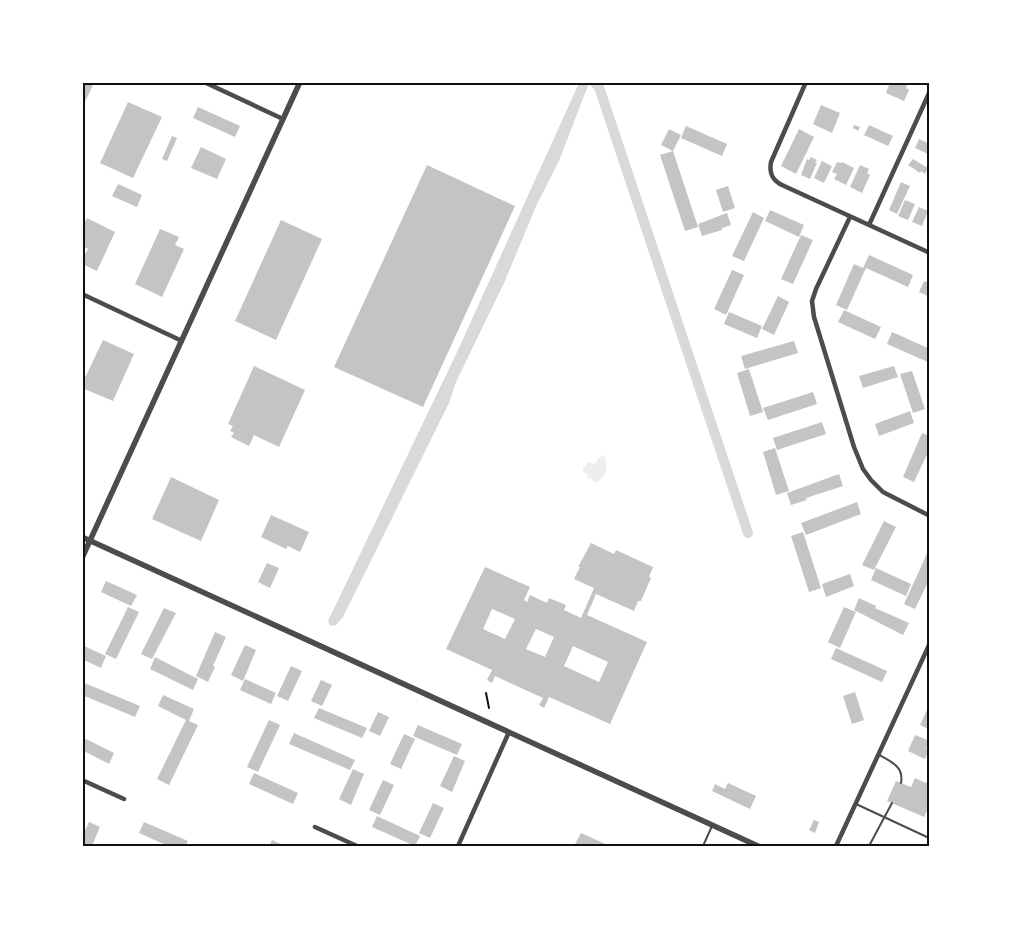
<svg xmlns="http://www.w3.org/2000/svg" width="1012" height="929" font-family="Cabin,sans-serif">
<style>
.green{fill:#eee}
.water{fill:#d9d9d9}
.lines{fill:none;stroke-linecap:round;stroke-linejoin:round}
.canal{stroke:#d9d9d9;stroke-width:10}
.building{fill:#c4c4c4;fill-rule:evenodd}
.path{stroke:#111;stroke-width:2}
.service{stroke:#4c4c4c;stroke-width:2}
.minor{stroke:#4c4c4c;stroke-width:4.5}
.tertiary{stroke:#4c4c4c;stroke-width:5.5}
.neatline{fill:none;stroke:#111;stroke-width:2}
</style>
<rect width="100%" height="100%" fill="#fff"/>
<path class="green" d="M602,455L606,458C606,469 608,476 596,483L591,478L589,479L587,478L588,476L583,471V468L588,462L594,464Z"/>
<path class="water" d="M579,83H589L559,161L537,204L504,283L456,382L449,403L343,617L336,625L330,626L328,621L458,350Z"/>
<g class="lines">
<path class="canal" d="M594,82L599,87L748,533"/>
</g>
<path class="building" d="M82,82L93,85L82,108Z
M890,82H902L907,85L906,88L909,90L904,101L886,93Z
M128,102L162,117L133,178L100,163Z
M821,105L840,113L832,133L813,124Z
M198,107L240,126L235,137L193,118Z
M854,125L860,127L858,131L853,128Z
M869,125L893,136L888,146L864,135Z
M686,126L727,144L722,156L681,138Z
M669,129L681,135L673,151L661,145Z
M799,129L814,137L796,174L781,166Z
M172,136L177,138L167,161L162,159Z
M919,139L930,144V155L915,148Z
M201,147L226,159L217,179L191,168Z
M673,151L698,227L685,231L660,155Z
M811,157L817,160L815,163H817L810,179L801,175L807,159L809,160Z
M913,159L928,168L925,174L921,171L920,173L908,165Z
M822,161L832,166L824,183L814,178Z
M837,162L841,163L842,162L854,168L846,185L834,179L837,174L832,172Z
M427,165L515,206L423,407L334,367Z
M860,165L869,169L867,173L870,175L862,193L850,187Z
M901,182L910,186L897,214L889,210Z
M118,184L142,195L137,207L112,196Z
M728,186L735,208L723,212L716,190Z
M905,200L915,204L908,220L898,216Z
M919,207L928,211L922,226L912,222Z
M770,210L804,225L799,237L765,221Z
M753,212L764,218L744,261L732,256Z
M727,213L731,225L722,228V230L702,236L698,224Z
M87,218L115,232L97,271L82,264V260L88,249L82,246V228Z
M281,220L322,239L276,340L235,321Z
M160,229L179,237L175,245L184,249L162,297L135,284Z
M801,235L813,240L793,284L781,279Z
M869,255L913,275L908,287L866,268L847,310L836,305L854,264L863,268Z
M732,270L744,275L726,315L714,309Z
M924,281L930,283V297L919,292Z
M778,296L789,302L774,335L762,329Z
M844,310L881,327L875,339L838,322Z
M729,312L762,326L757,338L724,324Z
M892,332L930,349V363L887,344Z
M103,340L134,354L113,401L82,388V384Z
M794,341L798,353L745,369L741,356Z
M254,366L305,390L279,447L254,435L249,446L231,437L234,433L230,431L233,426L228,424Z
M894,366L898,377L863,388L859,376Z
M749,369L763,412L750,416L737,373Z
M912,371L925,409L913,413L900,374Z
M813,392L817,404L768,420L763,408Z
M910,411L914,423L879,436L875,424Z
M822,422L826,434L777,450L773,438Z
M922,433L930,436V448L914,482L903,477Z
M775,448L789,491L776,495L763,452Z
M839,474L843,486L806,498L807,500L791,505L787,493Z
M171,477L219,500L201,541L152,519Z
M857,502L861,514L806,535L801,523Z
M271,515L309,532L300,552L288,546L286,549L261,537Z
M884,521L896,527L874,570L862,565Z
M803,532L821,588L809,592L791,536Z
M591,543L614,554L616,550L653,567L649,577L651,578L641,601H638L634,611L596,594L587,615L647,642L610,724L549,697L544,708L539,705L543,698L495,676L492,683L487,680L492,670L446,649L485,567L530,587L524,600L527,602L530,595L547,603L549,598L566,605L564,610L581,618L594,588L574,579L580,567H578ZM492,609L515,619L505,639L483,629ZM536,629L554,637L545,657L526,649ZM573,646L608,662L599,682L564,666Z
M930,547V578L915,609L904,604Z
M267,563L279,568L270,588L258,582Z
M876,568L911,584L906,596L871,580Z
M850,574L854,586L826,597L822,584Z
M106,581L137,595L131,606L101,592Z
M859,598L876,606L875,608L909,623L903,635L854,610Z
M128,607L139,612L116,659L105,654Z
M844,607L856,612L840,648L828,642Z
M164,608L176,613L152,659L141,654Z
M215,632L226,637L213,666L215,667L208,682L196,676Z
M82,645L106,656L101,668L82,659Z
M245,645L256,650L243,681L231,675Z
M836,648L887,671L882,682L831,659Z
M155,657L198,679L193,690L150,669Z
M291,666L302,671L288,701L277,696Z
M245,679L276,693L271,704L240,690Z
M321,680L332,685L322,706L311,701Z
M82,682L140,706L135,717L82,695Z
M855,692L864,720L852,724L843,696Z
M163,695L194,709L189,721L198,725L169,785L157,779L186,720L158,706Z
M319,708L367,728L362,738L314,718Z
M927,710L930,711V730L920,725Z
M378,712L389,717L380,736L369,731Z
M269,720L280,725L258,772L247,767Z
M418,725L462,744L457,755L413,736Z
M294,733L355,760L350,770L289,744Z
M404,734L415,739L401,769L390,764Z
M915,735L930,741L926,749L929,750L925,759L908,751Z
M82,737L114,753L109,764L82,750Z
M454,756L465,761L452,792L440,786Z
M353,769L364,774L351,805L339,799Z
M254,773L298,793L293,804L249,784Z
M930,775V805L924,817L887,801L896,781L911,787L915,778L926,783Z
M383,780L394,785L380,815L369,810Z
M728,783L756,796L750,809L712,791L715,784L725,789Z
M433,803L444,808L430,838L419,833Z
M377,816L420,836L415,846L372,827Z
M814,820L819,822L815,833L809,830Z
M89,822L100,827L92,846H82V836Z
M144,822L188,841L185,846H168L139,833Z
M581,833L610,846H574Z
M272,840L285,846H269Z"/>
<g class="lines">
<path class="path" d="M486,693L489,708"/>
<path class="service" d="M879,755C892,762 904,767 901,783
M856,804L927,837L930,841
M703,846L712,826
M869,846L892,803
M929,846H930"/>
<path class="minor" d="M204,82L283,119
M806,82L771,162C769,173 772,180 782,185L930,253
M850,217L816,289L812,301L814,317L854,447L863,469L871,480L883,492L930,516
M869,225L930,91
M82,294L182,341
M82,780L124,799
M315,827L357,846
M458,846L509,732
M836,846L930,643"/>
<path class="tertiary" d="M82,537L758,846
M82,558L300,82"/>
</g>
<rect width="1012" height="929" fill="none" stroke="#ffffff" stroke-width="168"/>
<rect x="84" y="84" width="844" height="761" class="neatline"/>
</svg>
